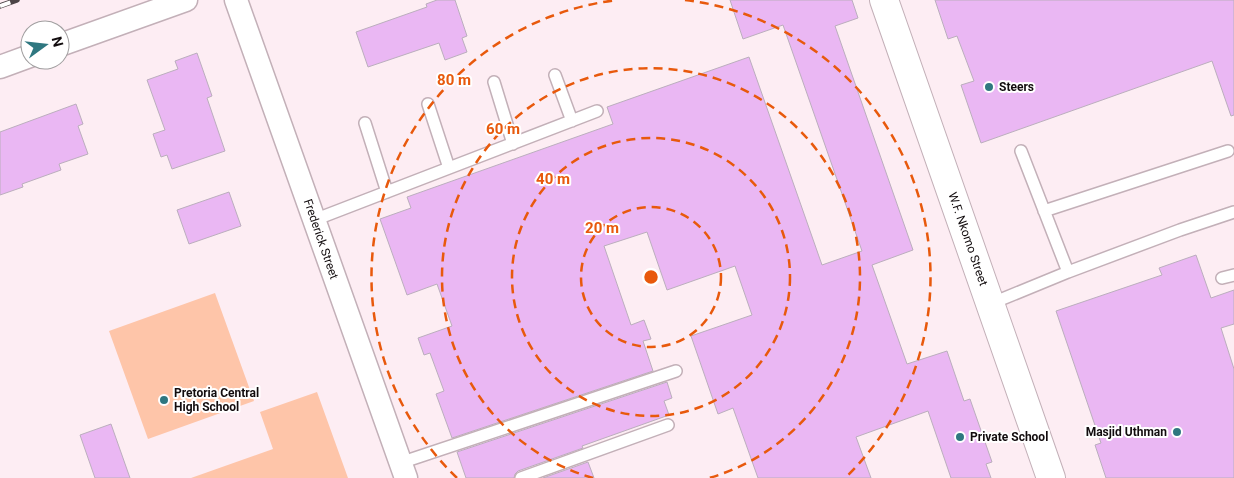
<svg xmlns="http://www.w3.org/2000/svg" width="1234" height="478" font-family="Roboto,sans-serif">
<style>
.green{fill:#fec5a9}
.building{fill:#eab7f3;stroke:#bbaebd}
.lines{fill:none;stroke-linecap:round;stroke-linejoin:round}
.service-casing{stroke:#c3b0b8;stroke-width:14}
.minor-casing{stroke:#c3b0b8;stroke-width:25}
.secondary-casing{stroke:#c3b0b8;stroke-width:30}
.service{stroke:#fff;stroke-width:11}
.minor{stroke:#fff;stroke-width:22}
.secondary{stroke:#fff;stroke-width:28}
.rail-casing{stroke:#4c4446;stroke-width:5.5}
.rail{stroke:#fff;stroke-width:4;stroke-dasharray:11;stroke-linecap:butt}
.ring{fill:none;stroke:#e8590c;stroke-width:2.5;stroke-dasharray:9 6}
.poi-dot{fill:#2f7780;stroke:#fff;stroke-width:2}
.labels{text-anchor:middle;stroke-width:4;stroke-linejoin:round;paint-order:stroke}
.poi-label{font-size:12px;font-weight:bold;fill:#120c0e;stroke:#fff;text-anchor:start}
.street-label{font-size:12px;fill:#120c0e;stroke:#fff}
.centre{fill:#e8590c;stroke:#fff;stroke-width:2.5}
.ring-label{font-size:15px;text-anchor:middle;font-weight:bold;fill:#e8590c;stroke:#fff;stroke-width:4;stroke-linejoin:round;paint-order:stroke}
</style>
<rect width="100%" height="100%" fill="#fdedf3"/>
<path class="green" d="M215,293L254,401L148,439L109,331Z
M317,392L348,478H191L273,449L260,412Z"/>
<path class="building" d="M437,0H455L467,36L462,38L467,52L445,60L439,43L368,67L356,32L427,7L426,4Z
M730,0H852L858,18L835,26L913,250L872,265L907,364L947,351L964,401L970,399L992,462L986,464L991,478H951L928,411L856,437L871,478H758L733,408L718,414L691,336L752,315L735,266L667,290L647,232L604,246L631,325L644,320L651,339L643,341L653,371L452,438L436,394L444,391L430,353L424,355L418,338L452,326L437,284L407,295L380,219L411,208L407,197L613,124L607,107L749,57L822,265L862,251L783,25L743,39Z
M935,0H1234V115L1231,116L1212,61L981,143L961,85L974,81L957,36L948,39Z
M197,53L212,96L207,98L225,151L172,169L167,155L161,157L153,134L165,130L147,80L178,69L175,61Z
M76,104L83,124L78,126L88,154L59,164L61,170L22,184L23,187L0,195V132Z
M229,192L241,226L189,244L177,210Z
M1196,255L1211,298L1234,290V324L1221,328L1234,369V478H1106L1095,445L1101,443L1056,311L1162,275L1159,268Z
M667,382L672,398L664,401L669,415L582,446L583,448L518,471L515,474L514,478H466L457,452Z
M111,424L130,478H95L80,435Z
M588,462L594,478H543Z"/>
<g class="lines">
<g class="service-casing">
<path id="service" d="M555,75L572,121
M494,82L513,144
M428,104L449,168
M365,123L387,192
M1021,151L1068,272L1180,230L1234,212
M1044,211L1228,151
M314,220L597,111
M1222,278L1234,275
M990,304L1068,272
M400,463L676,371
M521,478L668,425"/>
</g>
<g class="minor-casing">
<path id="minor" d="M236,0L406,478
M60,45L186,0
M0,67L30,56"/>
</g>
<g class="secondary-casing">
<path id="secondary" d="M884,0L1051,478"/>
</g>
<use href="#service" class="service"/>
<use href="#minor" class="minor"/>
<use href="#secondary" class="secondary"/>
<g class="rail-casing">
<path id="rail" d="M0,6L17,0"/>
</g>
<use href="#rail" class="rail"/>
</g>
<g class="ring">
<circle cx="651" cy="277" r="70"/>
<circle cx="651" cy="277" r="139"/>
<path d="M593 478A209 209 0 1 1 709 478"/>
<path d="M457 478A279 279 0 0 1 617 0M685 0A279 279 0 0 1 845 478"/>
</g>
<g class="poi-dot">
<circle cx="989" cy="87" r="5"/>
<circle cx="164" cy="400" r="5"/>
<circle cx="1177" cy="432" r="5"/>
<circle cx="960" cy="437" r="5"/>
</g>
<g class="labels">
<g class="poi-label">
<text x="999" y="91">Steers</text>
<text x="174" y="397">Pretoria Central<tspan x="174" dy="14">High School</tspan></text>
<text x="1167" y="436" text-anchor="end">Masjid Uthman</text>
<text x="970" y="441">Private School</text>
</g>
<g class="street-label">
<text transform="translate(321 239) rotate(71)" y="4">Frederick Street</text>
<text transform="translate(968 239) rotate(71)" y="4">W.F. Nkomo Street</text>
</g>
</g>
<circle cx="651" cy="277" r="8" class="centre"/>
<g class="ring-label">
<text x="454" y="85">80 m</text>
<text x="503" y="134">60 m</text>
<text x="553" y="184">40 m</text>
<text x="602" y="233">20 m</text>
</g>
<g transform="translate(45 45) rotate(75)"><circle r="24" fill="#ffffff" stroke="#a09e9f"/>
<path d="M0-4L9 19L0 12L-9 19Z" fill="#2f7780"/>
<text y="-8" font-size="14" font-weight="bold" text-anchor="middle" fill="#120c0e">N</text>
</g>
</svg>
